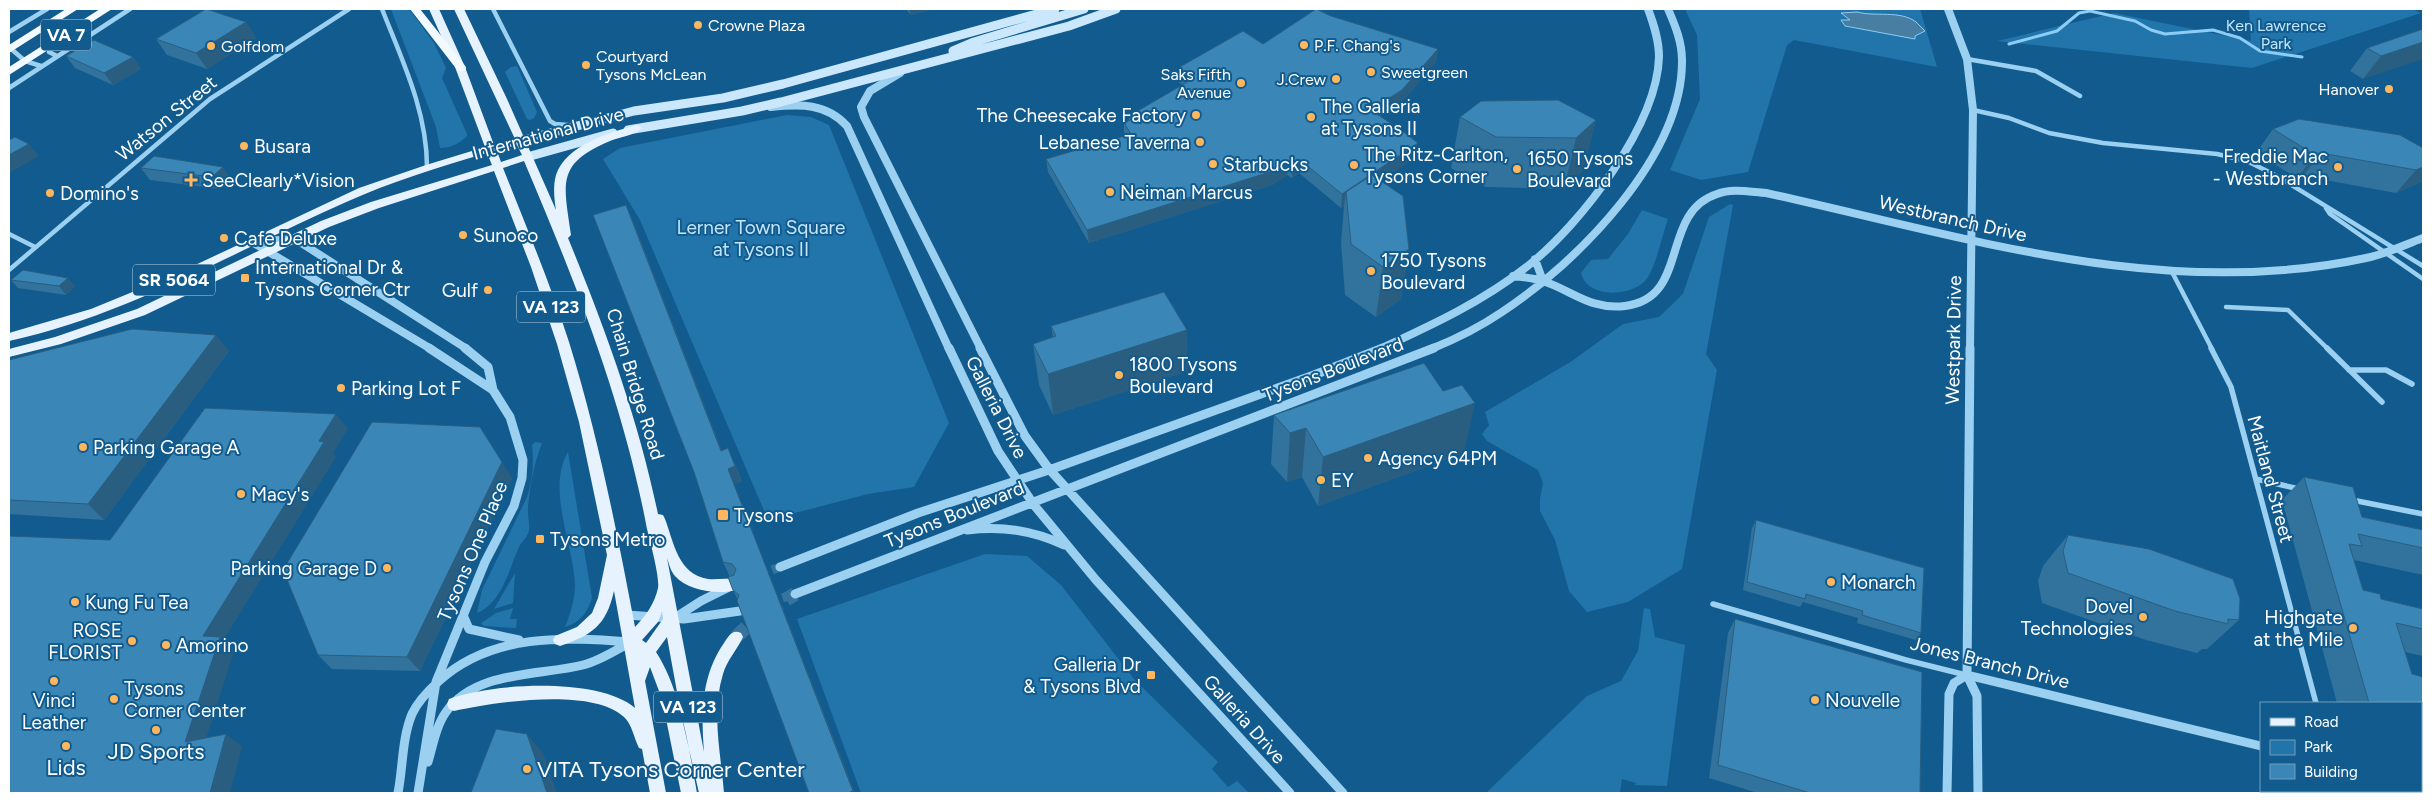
<svg xmlns="http://www.w3.org/2000/svg" width="2432" height="802" font-family="Figtree,sans-serif">
<style>
.green{fill:#2175ab}
.water{fill:#497ea3;stroke:#8dcdf5}
.lines{fill:none;stroke-linecap:round;stroke-linejoin:round}
.stream{stroke:#8dcdf5;stroke-width:3}
.tertiary-tunnel{stroke:#36749f;stroke-width:9;stroke-dasharray:9 5;stroke-linecap:butt}
.primary-tunnel{stroke:#36749f;stroke-width:14;stroke-dasharray:14 7;stroke-linecap:butt}
.minor-far1{stroke:#9bd0f1;stroke-width:4.5}
.minor{stroke:#9bd0f1;stroke-width:5.5}
.tertiary-far1{stroke:#9bd0f1;stroke-width:8}
.tertiary{stroke:#9bd0f1;stroke-width:9}
.secondary{stroke:#cae7fc;stroke-width:9}
.primary{fill:#e6f3ff;fill-rule:evenodd}
.trunk{fill:#f2f9ff;fill-rule:evenodd}
.wall{fill:#32739d}
.shaded-wall{fill:#295e80}
.building{fill:#3a86b7;stroke:#295e80}
.poi-dot{fill:#ffb65c;stroke:#125b8e;stroke-width:2}
.labels{text-anchor:middle;stroke-width:4;stroke-linejoin:round;paint-order:stroke}
.far-poi-label{font-size:16px;fill:#fff;stroke:#125b8e;text-anchor:start}
.far-park-label{font-size:16px;fill:#c2e6fd;stroke:#125b8e}
.shield{fill:#125b8e;stroke:#b8cedd;stroke-width:1}
.shield-label{font-size:18px;font-weight:bold;fill:#fff}
.poi-label{font-size:19px;fill:#fff;stroke:#125b8e;text-anchor:start}
.street-label{font-size:19px;fill:#fff;stroke:#125b8e}
.park-label{font-size:19px;fill:#c2e6fd;stroke:#125b8e}
.near-poi-label{font-size:22px;fill:#fff;stroke:#125b8e}
</style>
<rect width="100%" height="100%" fill="#125b8e"/>
<path class="green" d="M391,9H409L434,43L446,68L442,78L467,134V136C459,144 451,148 440,148L436,127Z
M1685,9H1920L1937,67L1794,40L1787,45L1748,172L1701,180L1670,170L1700,99L1697,35Z
M2249,9H2412L2421,13L2252,68L1997,41L2114,13L2251,41Z
M517,66L537,112L534,118L530,120L527,119L505,72L511,67Z
M787,115L811,117L829,125L949,423L914,487L868,494L768,520L640,220L603,159L620,148Z
M1730,204L1733,205L1706,354L1717,370L1682,569L1628,602L1587,612L1569,591L1555,540L1540,511V499L1543,483L1538,470L1487,441L1482,434L1489,425L1485,412L1572,361L1623,324L1659,317L1683,294L1709,217Z
M1642,210L1668,219C1662,236 1657,262 1648,277C1637,296 1588,301 1581,273L1591,260L1608,259L1628,234Z
M535,442L542,443C534,463 530,486 528,507C527,515 530,523 529,530C528,537 522,541 519,547C509,569 502,603 477,613L482,590L527,497C533,479 534,463 532,445Z
M568,452L592,598C587,613 581,622 565,627C570,615 575,599 575,585C574,546 546,489 568,452Z
M985,554L1027,556L1061,585L1134,679L1218,762L1212,769L1228,787L1237,781L1249,793H861L797,619Z
M515,573L513,603L494,609Z
M513,608L510,619H517L516,628L484,626L481,623L496,613Z
M1644,608L1650,609L1655,637L1685,645L1667,786L1635,785L1636,783L1622,779L1620,793H1486L1587,696L1621,681L1638,651Z"/>
<path class="water" d="M1857,12C1876,17 1900,10 1916,22C1919,25 1922,28 1925,31L1915,36V39L1845,26L1841,20H1850L1841,13Z"/>
<g class="lines">
<path class="stream" d="M2009,44L2057,31L2079,13L2090,11L2135,21L2151,30L2165,34L2213,30L2240,38L2260,51L2302,57"/>
<path class="tertiary-tunnel" d="M759,575L780,567
M769,602L795,594"/>
<path class="primary-tunnel" d="M736,637L755,619L795,594"/>
<path class="minor-far1" d="M382,9C402,60 427,111 427,167
M493,9L550,121L555,124L568,125
M9,32L47,9
M54,43L49,52L57,56
M9,47L25,61L41,66
M1967,59L2036,71L2080,96
M9,88L130,9
M1973,110L2009,118L2049,133L2103,143L2217,154L2247,161L2277,176L2423,266
M2326,208L2330,214L2423,279
M9,234L35,247
M9,270L210,99L349,9
M2172,272L2212,349
M2226,307L2288,310L2328,349"/>
<path class="minor" d="M2211,348L2231,387L2316,703
M2327,348L2382,402
M2349,370H2386L2412,384
M2256,479L2299,489
M2352,500L2423,514
M1713,604L1906,660L1966,675"/>
<path class="tertiary-far1" d="M1948,9L1967,59L1973,110L1970,349
M900,73L870,91L861,107L864,117L981,349
M771,107C800,104 826,103 847,126L949,349
M252,242L295,239L467,349
M252,242L431,349
M1535,259L1543,281
M1513,276C1523,277 1533,278 1543,281C1573,291 1590,310 1625,306C1691,298 1659,213 1717,194C1732,188 1750,192 1766,193C1962,236 2164,302 2366,258C2386,254 2404,245 2423,238
M1380,349C1432,325 1484,301 1529,265C1581,224 1657,125 1659,57C1659,40 1654,25 1648,9
M1431,349C1456,339 1480,327 1502,312C1577,263 1683,156 1682,60C1682,42 1675,25 1668,9"/>
<path class="tertiary" d="M429,348L493,390
M949,348L998,451L1034,505L1096,580L1290,793
M980,348L1025,436L1049,469L1343,793
M1970,348L1967,675L1977,696L1978,793
M967,530C1002,526 1032,530 1064,545
M780,567L918,513L1049,470L1314,375L1383,348
M795,594L1434,348
M463,615L469,629L519,640
M627,615L684,619L740,611
M673,619L701,601L729,587
M1967,675L2261,746
M428,762C433,745 436,726 446,712C476,670 539,676 583,665C600,661 616,650 631,642
M2421,786H2423
M398,793C403,767 402,738 412,714C418,701 429,690 439,681C492,633 564,637 631,642
M418,793L436,682L485,562L514,506L522,478L523,460L510,417L493,390L488,367L465,348
M1947,793L1949,694L1954,683L1967,675"/>
<path class="secondary" d="M953,51L974,42L1084,9
M628,130L742,111L781,102L1069,26L1116,9
M520,141L634,111L723,98L783,84L1055,9
M527,157L613,133"/>
<path class="primary" d="M429,9H439L465,67L494,145L515,139L454,9H464L507,99L556,210C554,198 553,186 556,175C566,145 610,132 637,125L642,128C635,135 620,137 610,141C555,164 564,184 571,235L568,238C605,328 638,418 658,514L663,515L665,519C674,543 678,574 708,579C718,580 729,577 739,581L741,585L739,589C721,596 688,591 675,576C671,572 669,564 667,558L704,752C701,714 701,676 724,643C729,636 732,629 741,633L743,637C737,650 727,660 723,674C711,713 721,754 724,793H699L681,714L667,637L656,652C681,690 689,749 697,793H681L662,699L650,667L645,681L666,793H650L642,749L639,748C634,738 632,724 624,717C593,687 493,702 454,711L449,709L447,704L449,699C492,683 599,677 635,708L614,591C606,626 592,635 560,646L555,644L553,640L555,636L577,627L592,613L598,598L607,555L579,422L557,344L531,267L494,171L379,208L329,227L145,315L61,344L9,357V349L55,337L137,309L321,221L371,202L492,165L487,153C439,167 390,182 344,203C233,252 128,315 9,341V333L91,309L174,275L359,188L426,165L485,147L455,67ZM517,145L522,155L501,162L497,151ZM524,161C575,281 623,401 647,529C650,541 660,578 658,588C655,603 645,617 635,627C617,532 598,435 569,342C550,283 526,226 503,168ZM662,612L663,619L646,643L642,640L658,622Z"/>
<path class="trunk" d="M66,9H78L9,53V45Z
M100,9H112L9,75V67Z
M410,9H420L466,67V71H458Z"/>
</g>
<path class="wall" d="M906,9H933L911,15Z
M1331,16L1438,49L1436,62L1400,104L1380,116L1416,157L1380,181L1409,249L1401,299L1376,317L1345,295L1341,243L1344,206L1341,208L1299,173L1292,178L1287,175L1272,185L1089,243L1048,172L1046,159L1124,136V123L1129,120V116L1183,85L1178,82V68L1263,44Z
M246,22L256,38L207,69L167,55L156,39Z
M2423,29L2363,79L2350,71L2367,48Z
M66,56L133,57L141,69L113,85L75,68Z
M1460,117L1596,120L1583,170L1564,189L1486,187L1451,168Z
M2273,129L2423,148V179L2421,182L2396,193L2303,176L2297,178L2256,153Z
M141,168L231,179L220,189L150,180Z
M633,221L722,451L735,464L742,481L734,484L855,793H809L738,600L733,590L730,577L723,562Z
M11,280L75,286L66,295L18,288Z
M1051,326L1188,371L1053,415L1039,385L1033,344L1053,337Z
M229,351L104,520L9,514V360Z
M1274,415L1464,453L1318,506L1302,477L1287,482L1271,464Z
M2304,477L2362,517L2423,530V575L2354,560L2363,590L2381,599L2423,609V656L2405,652L2412,674L2423,677V744L2421,743V703H2337L2282,500Z
M512,478L420,671L332,669L318,655Z
M1756,520L1921,633L1916,640L1857,623L1858,618L1803,602L1800,607L1743,590L1752,528Z
M2068,535L2239,620L2207,649H2202L2197,653L2146,640L2042,603L2038,581L2043,566Z
M1735,619L1920,793H1758L1709,778L1728,633Z"/>
<path class="shaded-wall" d="M909,9H933L911,15Z
M246,22L256,38L207,69L196,53Z
M2423,42V59L2363,79L2381,56Z
M1438,49L1436,62L1400,104L1380,117L1375,113L1377,106Z
M133,57L141,69L113,85L104,73Z
M1596,120L1583,170L1564,189L1576,138Z
M1418,143L1416,157L1347,204L1346,192L1344,206L1341,208L1342,194Z
M29,144L39,156L9,173V155Z
M2321,153L2303,176L2297,178L2315,155Z
M1300,160L1299,173L1292,178L1293,165Z
M1288,162L1287,175L1272,185L1089,243L1087,230Z
M223,167L231,179L220,189L212,177Z
M2423,167V179L2421,182L2396,193L2416,170Z
M626,205L633,221L728,466L721,451Z
M1409,249L1401,299L1376,317L1383,267Z
M68,278L75,286L66,295L59,286Z
M1187,330L1188,371L1053,415L1048,374Z
M216,335L229,351L104,520L88,504Z
M1475,403L1464,453L1318,506L1323,457Z
M336,414L348,429L333,453L336,457L223,641L234,651L201,755L185,742L203,636L319,441Z
M480,427L512,478L420,671L407,657Z
M1306,428L1302,477L1287,482L1290,433Z
M728,448L742,481L734,484L855,793H848L728,469Z
M226,734L242,747L230,793H210Z
M527,734L543,753L557,793H547Z"/>
<path class="building" d="M206,9L246,22L196,53L156,39Z
M1316,9L1331,16L1438,49L1402,90L1377,106L1381,109L1375,113L1400,129L1418,143L1342,194L1300,160L1293,165L1288,162L1273,171L1087,230L1046,159L1131,134L1124,123L1132,119L1129,116L1194,78L1178,68L1243,31L1263,44Z
M2423,29V42L2381,56L2367,48Z
M94,40L133,57L104,73L66,56Z
M1558,100L1596,120L1576,138L1496,137L1460,117L1481,101Z
M2299,119L2400,135L2423,148V167L2416,170L2321,153L2315,155L2273,129Z
M15,137L29,144L9,155V140Z
M154,156L223,167L212,177L141,168Z
M1372,175L1403,196L1409,249L1383,267L1351,244L1346,192Z
M626,205L721,451L728,448L735,466L728,469L853,791L848,793H809L737,601L739,595L733,590L728,577L734,575L736,569L732,564L723,562L694,472L593,215Z
M23,270L68,278L59,286L11,280Z
M1164,292L1187,330L1048,374L1033,344L1056,336L1051,326Z
M132,329L216,335L88,504L9,500V360Z
M1424,363L1443,391L1462,385L1475,403L1323,457L1306,428L1290,433L1274,415Z
M205,408L336,414L319,441L324,442L203,636L220,637L185,742L226,734L210,793H9V536L110,540Z
M372,422L480,427L502,462L407,657L318,655L283,570Z
M2304,477L2353,487L2362,517L2423,530V548L2358,534L2362,546L2349,544L2363,590L2380,594L2381,599L2423,609V629L2396,623L2412,674L2423,677V723L2421,722V703H2369Z
M1756,520L1924,568L1921,633L1862,615L1863,611L1806,594L1805,599L1747,582Z
M2068,535L2149,549L2233,579L2240,599L2239,620L2228,619V624L2175,611L2068,573L2063,551Z
M1735,619L1922,672L1920,793H1810L1718,765Z
M496,729L527,734L547,793H471L472,790Z"/>
<g class="poi-dot">
<circle cx="698" cy="25" r="5"/>
<circle cx="1304" cy="45" r="5"/>
<circle cx="211" cy="46" r="5"/>
<circle cx="586" cy="65" r="5"/>
<circle cx="1371" cy="72" r="5"/>
<circle cx="1336" cy="79" r="5"/>
<circle cx="1241" cy="83" r="5"/>
<circle cx="2389" cy="89" r="5"/>
<circle cx="1196" cy="115" r="5"/>
<circle cx="1311" cy="117" r="5"/>
<circle cx="1200" cy="142" r="5"/>
<circle cx="244" cy="146" r="5"/>
<circle cx="1213" cy="164" r="5"/>
<circle cx="1354" cy="165" r="5"/>
<circle cx="2338" cy="167" r="5"/>
<circle cx="1517" cy="169" r="5"/>
<path d="M188.5 172.5h5v5h5v5h-5v5h-5v-5h-5v-5h5z"/>
<circle cx="1110" cy="192" r="5"/>
<circle cx="50" cy="193" r="5"/>
<circle cx="463" cy="235" r="5"/>
<circle cx="224" cy="238" r="5"/>
<circle cx="1371" cy="271" r="5"/>
<rect x="240" y="273" width="10" height="10" rx="2.5"/>
<circle cx="488" cy="290" r="5"/>
<circle cx="1119" cy="375" r="5"/>
<circle cx="341" cy="388" r="5"/>
<circle cx="83" cy="447" r="5"/>
<circle cx="1368" cy="458" r="5"/>
<circle cx="1321" cy="480" r="5"/>
<circle cx="241" cy="494" r="5"/>
<rect x="717" y="509" width="12" height="12" rx="2.5"/>
<rect x="535" y="534" width="10" height="10" rx="2.5"/>
<circle cx="387" cy="568" r="5"/>
<circle cx="1831" cy="582" r="5"/>
<circle cx="75" cy="602" r="5"/>
<circle cx="2143" cy="617" r="5"/>
<circle cx="2353" cy="628" r="5"/>
<circle cx="132" cy="641" r="5"/>
<circle cx="166" cy="645" r="5"/>
<rect x="1146" y="670" width="10" height="10" rx="2.5"/>
<circle cx="54" cy="681" r="5"/>
<circle cx="114" cy="699" r="5"/>
<circle cx="1815" cy="700" r="5"/>
<circle cx="156" cy="730" r="5"/>
<circle cx="66" cy="746" r="5"/>
<circle cx="527" cy="769" r="5"/>
</g>
<g class="labels">
<g class="far-poi-label">
<text x="708" y="31">Crowne Plaza</text>
<text x="1314" y="51">P.F. Chang's</text>
<text x="221" y="52">Golfdom</text>
<text x="596" y="62">Courtyard<tspan x="596" dy="18">Tysons McLean</tspan></text>
<text x="1381" y="78">Sweetgreen</text>
<text x="1231" y="80" text-anchor="end">Saks Fifth<tspan x="1231" dy="18">Avenue</tspan></text>
<text x="1326" y="85" text-anchor="end">J.Crew</text>
<text x="2379" y="95" text-anchor="end">Hanover</text>
</g>
<g class="far-park-label">
<text x="2276" y="31">Ken Lawrence<tspan x="2276" dy="18">Park</tspan></text>
</g>
<g class="shield">
<rect x="41" y="19.5" width="50" height="31" rx="4"/>
<rect x="133" y="264.5" width="82" height="31" rx="4"/>
<rect x="517" y="291.5" width="68" height="31" rx="4"/>
<rect x="654" y="691.5" width="68" height="31" rx="4"/>
</g>
<g class="shield-label">
<text x="66" y="41">VA 7</text>
<text x="174" y="286">SR 5064</text>
<text x="551" y="313">VA 123</text>
<text x="688" y="713">VA 123</text>
</g>
<g class="poi-label">
<text x="1321" y="113">The Galleria<tspan x="1321" dy="22">at Tysons II</tspan></text>
<text x="1186" y="122" text-anchor="end">The Cheesecake Factory</text>
<text x="1190" y="149" text-anchor="end">Lebanese Taverna</text>
<text x="254" y="153">Busara</text>
<text x="1364" y="161">The Ritz-Carlton,<tspan x="1364" dy="22">Tysons Corner</tspan></text>
<text x="2328" y="163" text-anchor="end">Freddie Mac<tspan x="2328" dy="22">- Westbranch</tspan></text>
<text x="1527" y="165">1650 Tysons<tspan x="1527" dy="22">Boulevard</tspan></text>
<text x="1223" y="171">Starbucks</text>
<text x="202" y="187">SeeClearly*Vision</text>
<text x="1120" y="199">Neiman Marcus</text>
<text x="60" y="200">Domino's</text>
<text x="473" y="242">Sunoco</text>
<text x="234" y="245">Cafe Deluxe</text>
<text x="1381" y="267">1750 Tysons<tspan x="1381" dy="22">Boulevard</tspan></text>
<text x="255" y="274">International Dr &amp;<tspan x="255" dy="22">Tysons Corner Ctr</tspan></text>
<text x="478" y="297" text-anchor="end">Gulf</text>
<text x="1129" y="371">1800 Tysons<tspan x="1129" dy="22">Boulevard</tspan></text>
<text x="351" y="395">Parking Lot F</text>
<text x="93" y="454">Parking Garage A</text>
<text x="1378" y="465">Agency 64PM</text>
<text x="1331" y="487">EY</text>
<text x="251" y="501">Macy's</text>
<text x="734" y="522">Tysons</text>
<text x="550" y="546">Tysons Metro</text>
<text x="377" y="575" text-anchor="end">Parking Garage D</text>
<text x="1841" y="589">Monarch</text>
<text x="85" y="609">Kung Fu Tea</text>
<text x="2133" y="613" text-anchor="end">Dovel<tspan x="2133" dy="22">Technologies</tspan></text>
<text x="2343" y="624" text-anchor="end">Highgate<tspan x="2343" dy="22">at the Mile</tspan></text>
<text x="122" y="637" text-anchor="end">ROSE<tspan x="122" dy="22">FLORIST</tspan></text>
<text x="176" y="652">Amorino</text>
<text x="1141" y="671" text-anchor="end">Galleria Dr<tspan x="1141" dy="22">&amp; Tysons Blvd</tspan></text>
<text x="124" y="695">Tysons<tspan x="124" dy="22">Corner Center</tspan></text>
<text x="54" y="707" text-anchor="middle">Vinci<tspan x="54" dy="22">Leather</tspan></text>
<text x="1825" y="707">Nouvelle</text>
</g>
<g class="street-label">
<text transform="translate(166 118) rotate(-39)" y="7">Watson Street</text>
<text transform="translate(548 133) rotate(-15)" y="7">International Drive</text>
<text transform="translate(1953 218) rotate(13)" y="7">Westbranch Drive</text>
<text transform="translate(1953 340) rotate(-89)" y="7">Westpark Drive</text>
<text transform="translate(1333 369) rotate(-21)" y="7">Tysons Boulevard</text>
<text transform="translate(636 384) rotate(73)" y="7">Chain Bridge Road</text>
<text transform="translate(997 407) rotate(63)" y="7">Galleria Drive</text>
<text transform="translate(2271 479) rotate(75)" y="7">Maitland Street</text>
<text transform="translate(954 514) rotate(-22)" y="7">Tysons Boulevard</text>
<text transform="translate(472 551) rotate(-67)" y="7">Tysons One Place</text>
<text transform="translate(1990 662) rotate(14)" y="7">Jones Branch Drive</text>
<text transform="translate(1245 719) rotate(48)" y="7">Galleria Drive</text>
</g>
<g class="park-label">
<text x="761" y="234">Lerner Town Square<tspan x="761" dy="22">at Tysons II</tspan></text>
</g>
<g class="near-poi-label">
<text x="156" y="759">JD Sports</text>
<text x="66" y="775">Lids</text>
<text x="537" y="777" text-anchor="start">VITA Tysons Corner Center</text>
</g>
</g>
<rect width="2432" height="802" fill="none" stroke="#ffffff" stroke-width="20"/>
<rect x="2260" y="702" width="162" height="90" fill="#125b8e" stroke="#719dbb"/>
<rect x="2270" y="718" width="25" height="8" fill="#e6f3ff" stroke="#719dbb"/>
<text x="2304" y="727" font-size="15" fill="#ffffff">Road</text>
<rect x="2270" y="740" width="25" height="15" fill="#2175ab" stroke="#719dbb"/>
<text x="2304" y="752" font-size="15" fill="#ffffff">Park</text>
<rect x="2270" y="764" width="25" height="15" fill="#3a86b7" stroke="#719dbb"/>
<text x="2304" y="777" font-size="15" fill="#ffffff">Building</text>
</svg>
